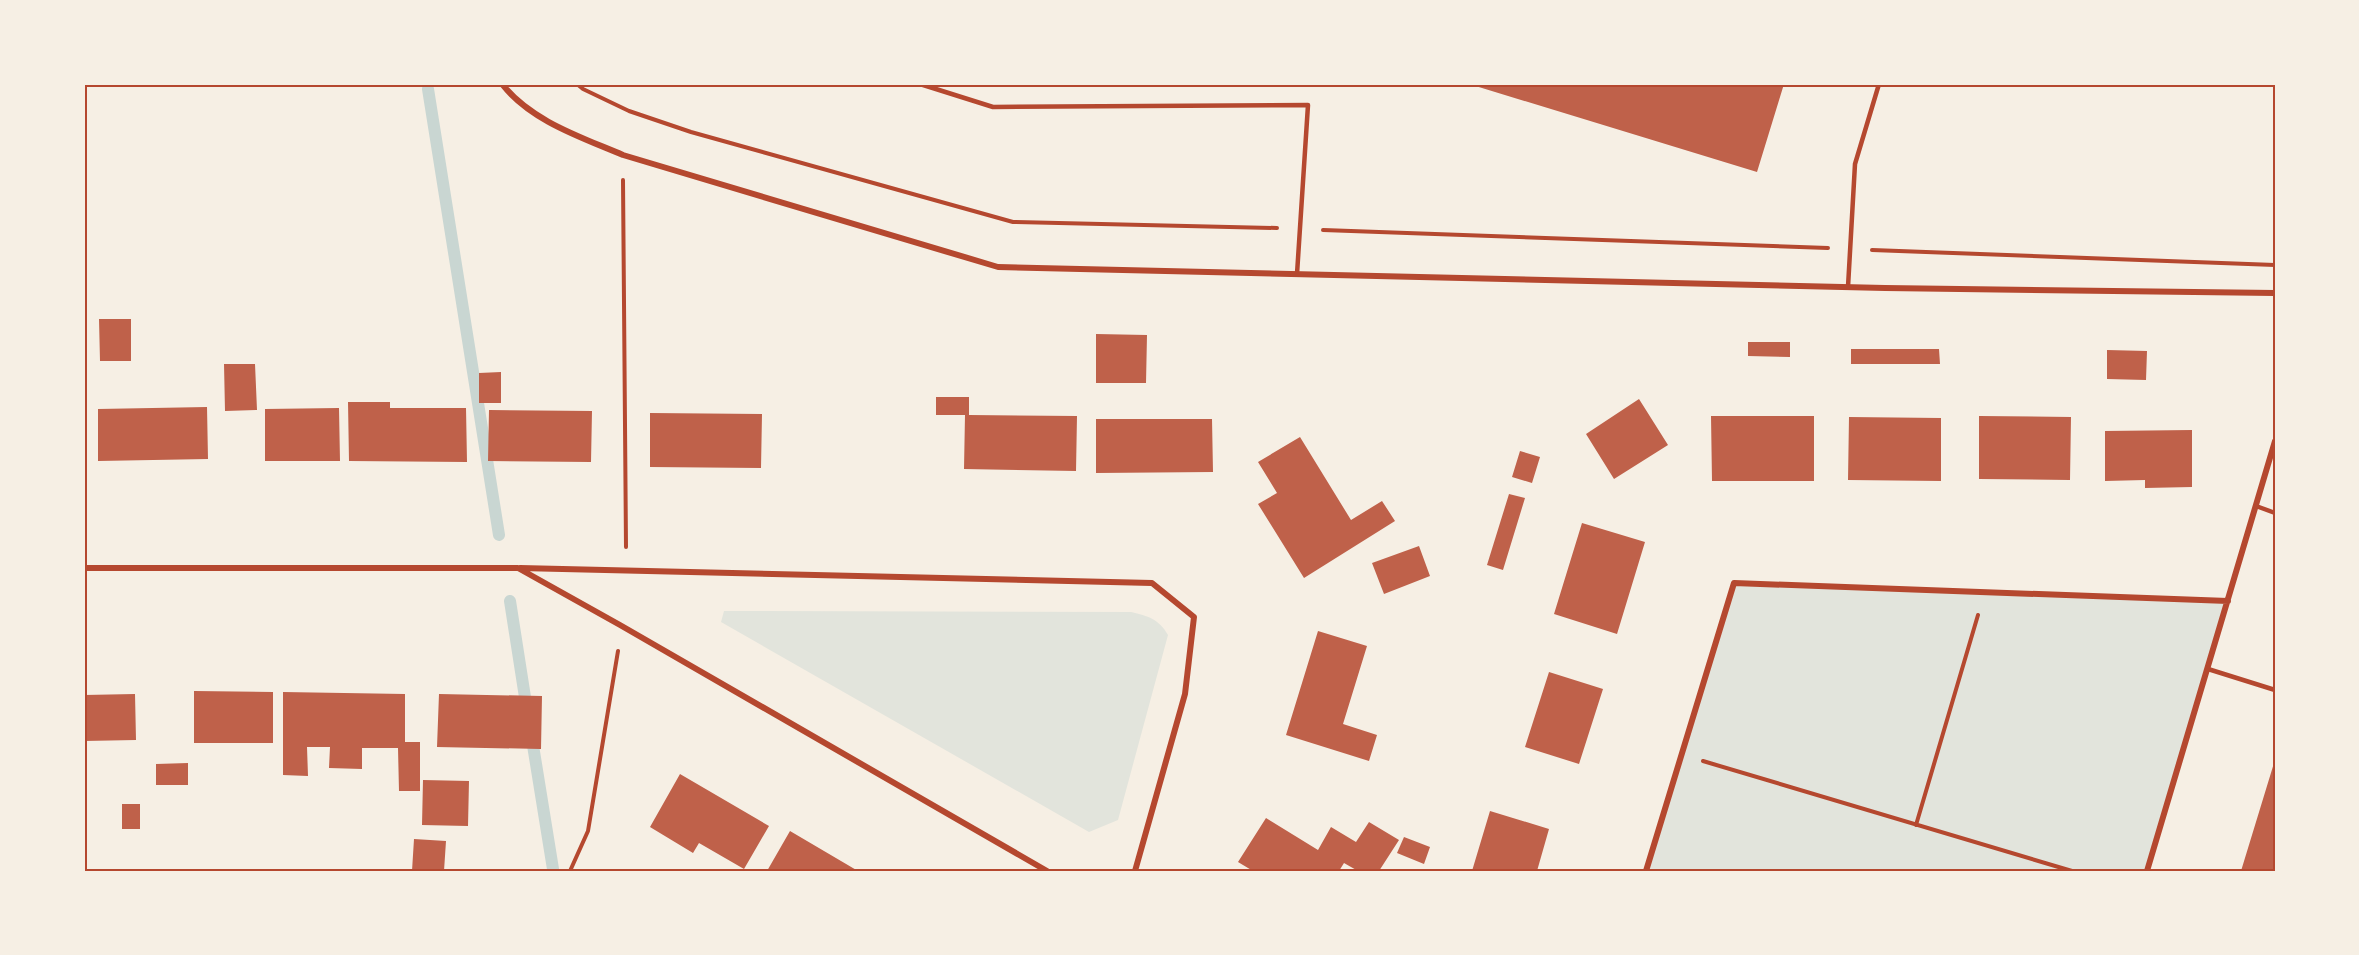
<svg xmlns="http://www.w3.org/2000/svg" width="2359" height="955" font-family="'Exo 2',sans-serif">
<style>
.green{fill:#e2e4dc}
.lines{fill:none;stroke-linecap:round;stroke-linejoin:round}
.stream{stroke:#c9d6d2;stroke-width:12}
.building{fill:#bf614a}
.path{stroke:#b5482f;stroke-width:4}
.service{stroke:#b5482f;stroke-width:4.5}
.minor{stroke:#b5482f;stroke-width:6}
.neatline{fill:none;stroke:#b5482f;stroke-width:2}
</style>
<rect width="100%" height="100%" fill="#f6efe4"/>
<path class="green" d="M1734,583L2228,601L2147,871H1646Z
M724,611L1131,612C1148,616 1159,619 1168,635L1118,820L1089,832L721,622Z"/>
<g class="lines">
<path class="stream" d="M428,89L499,535
M510,601L527,710
M531,733L553,869"/>
</g>
<path class="building" d="M1469,84H1784L1757,172Z
M99,319H131V361H100Z
M1096,334L1147,335L1146,383H1096Z
M1748,342H1790V357L1748,356Z
M1851,349H1939L1940,364H1851Z
M2107,350L2147,351L2146,380L2107,379Z
M224,364H255L257,410L225,411Z
M501,372V403H479V373Z
M936,397H969V415L1077,416L1076,471L964,469L965,415H936Z
M1639,399L1668,445L1614,479L1586,434Z
M348,402H390V408H466L467,462L349,461Z
M207,407L208,459L98,461V409Z
M339,408L340,461H265V409Z
M489,410L592,411L591,462L488,461Z
M650,413L762,414L761,468L650,467Z
M1711,416H1814V481H1712Z
M1979,416L2071,417L2070,480L1979,479Z
M1849,417L1941,418V481L1848,480Z
M1096,419H1212L1213,472L1096,473Z
M2192,430V487L2145,488V480L2105,481V431Z
M1300,437L1351,520L1382,501L1395,521L1304,578L1258,504L1277,493L1258,462Z
M1520,451L1540,457L1532,483L1512,477Z
M1509,494L1525,498L1503,570L1487,565Z
M1582,523L1645,542L1617,634L1554,614Z
M1419,546L1430,576L1384,594L1372,563Z
M1318,631L1367,646L1343,724L1377,735L1369,761L1286,735Z
M1549,672L1603,689L1579,764L1525,747Z
M194,691L273,692V743H194Z
M283,692L405,694V742H420V791H399L398,748H362V769L329,768L330,747H307L308,776L283,775Z
M135,694L136,740L84,741V695Z
M439,694L542,696L541,749L437,747Z
M188,763V785H156V764Z
M2274,763L2275,871H2241Z
M680,774L769,826L744,869L699,843L693,853L650,827Z
M423,780L469,781L468,826L422,825Z
M122,804H140V829H122Z
M1490,811L1549,829L1537,871H1472Z
M1266,818L1318,850L1331,827L1356,842L1369,822L1399,840L1379,871H1358L1344,863L1339,871H1253L1238,862Z
M790,831L858,871H767Z
M1404,837L1430,847L1424,864L1397,853Z
M414,839L446,841L444,871H412Z"/>
<g class="lines">
<path class="path" d="M577,84L583,89L629,111L691,132L1013,222L1277,228
M623,180L626,547
M1323,230L1828,248
M1872,250L2275,265
M1703,761L2072,871
M1916,825L1978,615
M570,871L588,831L618,651"/>
<path class="service" d="M920,84L993,107L1308,105L1297,274
M1848,287L1855,164L1879,84
M2256,506L2275,513
M2208,669L2275,690"/>
<path class="minor" d="M502,84C531,121 581,137 623,155L998,267L1885,288L2275,293
M84,568H518L620,625L1047,871
M520,568L1152,583L1194,617L1185,694L1135,871
M1646,871L1734,583L2228,601
M2147,871L2275,441"/>
</g>
<rect width="2359" height="955" fill="none" stroke="#f6efe4" stroke-width="171"/>
<rect x="86" y="86" width="2188" height="784" class="neatline"/>
</svg>
